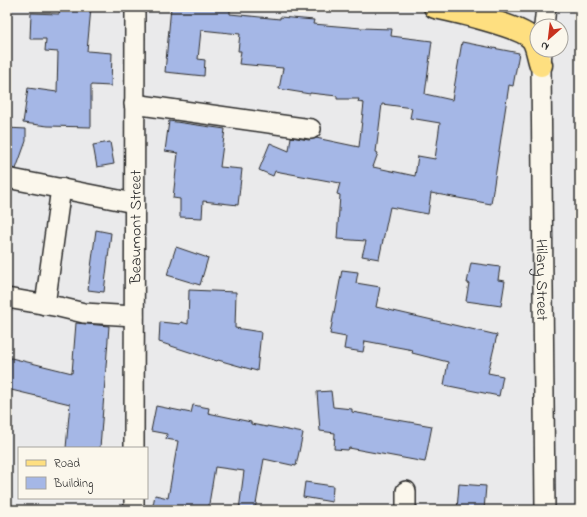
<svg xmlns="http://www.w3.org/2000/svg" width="587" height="517" font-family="'Indie Flower',sans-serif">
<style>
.building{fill:#a5b7e6;stroke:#2b2b2b;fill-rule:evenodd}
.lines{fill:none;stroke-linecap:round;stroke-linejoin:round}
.minor-casing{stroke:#2b2b2b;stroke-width:22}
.major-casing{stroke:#2b2b2b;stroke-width:25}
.minor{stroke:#fbf7ec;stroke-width:19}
.major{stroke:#fedf80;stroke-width:22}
.labels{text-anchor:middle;stroke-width:3;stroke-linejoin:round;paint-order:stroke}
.street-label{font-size:16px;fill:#2b2b2b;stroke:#fbf7ec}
</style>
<rect width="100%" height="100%" fill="#eaeaeb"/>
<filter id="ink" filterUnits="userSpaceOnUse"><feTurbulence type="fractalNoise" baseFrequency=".025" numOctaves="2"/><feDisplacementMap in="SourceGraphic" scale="8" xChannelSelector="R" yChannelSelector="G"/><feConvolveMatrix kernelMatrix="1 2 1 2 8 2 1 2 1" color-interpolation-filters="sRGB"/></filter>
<g filter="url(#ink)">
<path class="building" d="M60,7L91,8L87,51L112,53L111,86L91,85V127L48,126L23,123L28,88L57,92L58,52L45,51L46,39H30L31,13L59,14Z
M171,7H230V14L280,19V17L314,20L313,24L361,28L392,29L391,36L432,41L425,94L452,100L462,42L519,53L513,86L509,85L491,204L431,193L428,214L390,207L379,259L362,256L366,241L337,239L340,195L337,194L340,183L275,171L273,176L259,170L270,143L289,151L291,137L309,140L316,138L359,147L364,103L358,102L359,99H337V96L310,93V94L279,89L283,68L239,64L241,51H238L240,34L201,30L198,59L205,60L204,76L165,72ZM382,104L412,108L410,118L440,123L435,159L418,156L415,176L373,167L378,153L376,152Z
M169,121L225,129L220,167L242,169L238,205L203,201L202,218L180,217V199L173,198L178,153L165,151Z
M7,128L26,129V141L16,169L7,167Z
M110,142L114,164L97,167L93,145Z
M96,230L111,233L104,292L88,290Z
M176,247L208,258L200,285L167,275Z
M471,263L500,267L498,280L505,281L501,306L466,301L469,283H467Z
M342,270L358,272L356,283L380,287L376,307L497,335L488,373L503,376L499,396L444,385L448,362L412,353L413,350L365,341L363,352L344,349L346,337L330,334Z
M189,290L236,292L235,328L261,332L257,371L218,360L217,361L159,342L160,322L180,324L181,322L188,324Z
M76,323L109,326L100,448H66L70,404L7,389V357L72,373Z
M331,391L333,407L352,409V412L432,426L425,462L349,448L348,450L334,449L335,433L320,431L317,392Z
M193,405L209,408L208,413L251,422V424L267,427V426L303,433L296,466L264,459L255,510H239L244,471L215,467L208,510H152L155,495L168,498L178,441L166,439L167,434L151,431L156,406L191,413Z
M305,482L333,486L332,502L303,497Z
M459,484L486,486L484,510H457Z"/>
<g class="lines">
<g class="minor-casing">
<g id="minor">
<path d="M544,26L546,7"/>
<path id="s1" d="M542,50L541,65L545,510"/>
<path d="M134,104L311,129"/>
<path d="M7,178L134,203"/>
<path d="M7,298L59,307L84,313L134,316"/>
<path d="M45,305L61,188"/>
<path id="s2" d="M134,448L135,7"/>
<path d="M406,491V510"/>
<path d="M134,510V498"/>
</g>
</g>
<g class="major-casing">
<path id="major" d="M435,7C454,11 521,26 532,39C537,45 538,57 541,65"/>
</g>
<use href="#minor" class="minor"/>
<use href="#major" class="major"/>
</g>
</g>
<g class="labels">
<g class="street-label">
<text dy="6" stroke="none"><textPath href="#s2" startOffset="221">Beaumont Street</textPath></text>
<text dy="6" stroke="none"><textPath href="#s1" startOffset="230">Hilary Street</textPath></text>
</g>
</g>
<rect width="587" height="517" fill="none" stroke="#fbf7ec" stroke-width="24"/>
<rect x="12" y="12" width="563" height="493" fill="none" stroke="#2b2b2b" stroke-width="1.5" filter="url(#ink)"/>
<rect x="18" y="447" width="130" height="52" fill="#fbf7ec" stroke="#a8a59f"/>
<rect x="26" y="460" width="20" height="6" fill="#fedf80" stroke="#a8a59f"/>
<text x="54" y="467" font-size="12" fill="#2b2b2b">Road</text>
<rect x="26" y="477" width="20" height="12" fill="#a5b7e6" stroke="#a8a59f"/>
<text x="54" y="487" font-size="12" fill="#2b2b2b">Building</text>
<g transform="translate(549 38) rotate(208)"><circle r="19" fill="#fbf7ec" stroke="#a8a59f"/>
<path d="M0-3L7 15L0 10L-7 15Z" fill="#c8321e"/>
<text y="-6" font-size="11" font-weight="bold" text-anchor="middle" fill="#2b2b2b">N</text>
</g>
</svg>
